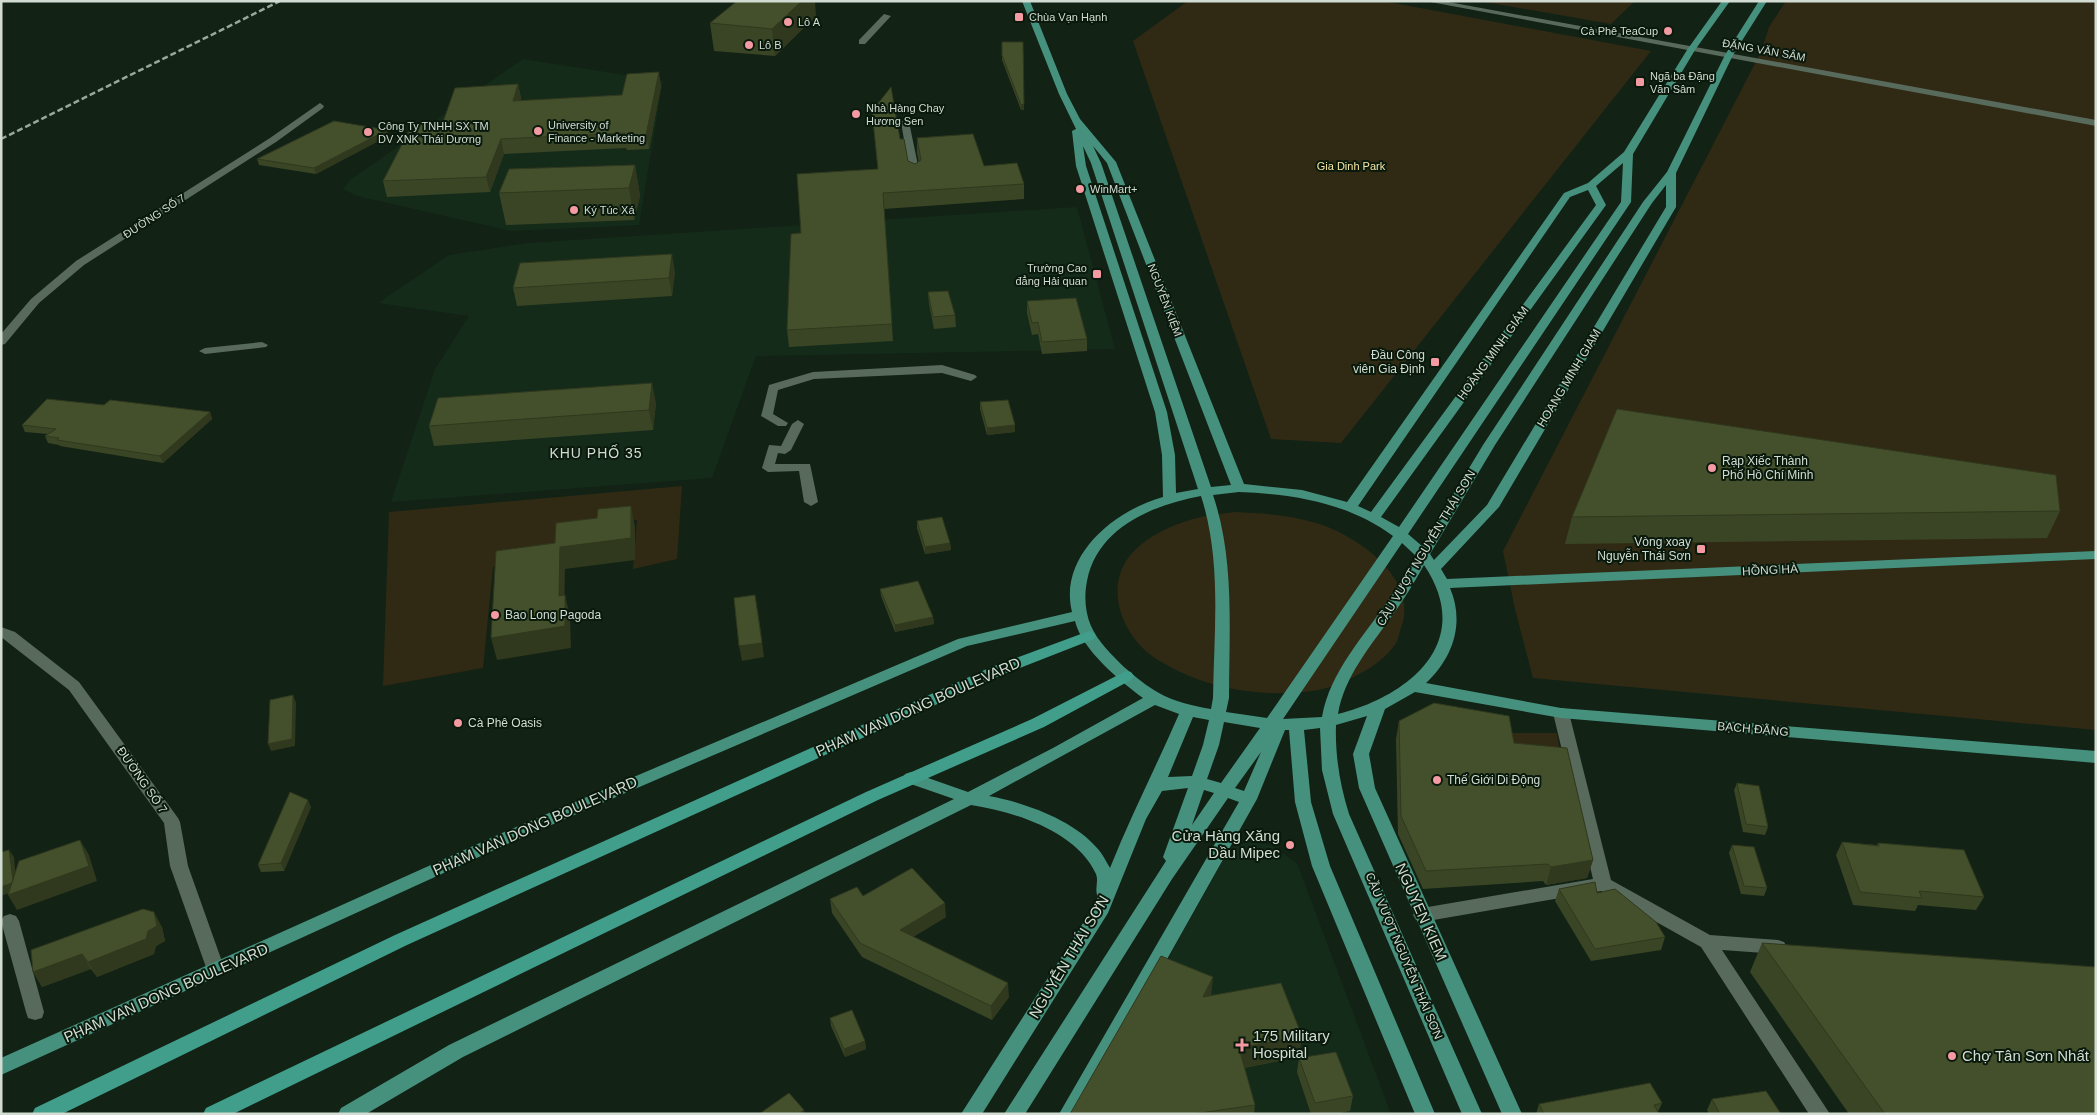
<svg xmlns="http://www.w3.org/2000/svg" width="2097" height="1115" font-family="Arial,sans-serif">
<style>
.built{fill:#152b1a}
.green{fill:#302a15}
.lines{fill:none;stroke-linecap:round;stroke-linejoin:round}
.minor{fill:#586a5b;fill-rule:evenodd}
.tertiary{fill:#586a5b;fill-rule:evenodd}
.primary{fill:#46917e;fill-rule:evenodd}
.trunk{fill:#409e8a;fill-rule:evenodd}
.rail{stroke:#9ba79d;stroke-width:2.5;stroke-dasharray:6 3;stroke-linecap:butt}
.wall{fill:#3a4525}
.shaded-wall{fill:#30381e}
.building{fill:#44502b;stroke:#30381e}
.poi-dot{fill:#f49aa2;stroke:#09190c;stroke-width:2}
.labels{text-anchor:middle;stroke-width:4;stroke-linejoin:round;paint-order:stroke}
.far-poi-label{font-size:11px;fill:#d2dcd3;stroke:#09190c;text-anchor:start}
.far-street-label{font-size:11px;fill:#d2dcd3;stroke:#09190c}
.far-park-label{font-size:11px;fill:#f5e4a0;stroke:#09190c}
.street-label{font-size:12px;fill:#d2dcd3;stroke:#09190c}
.poi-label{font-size:12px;fill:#d2dcd3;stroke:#09190c;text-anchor:start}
.neighbourhood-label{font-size:14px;letter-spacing:1px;fill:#d2dcd3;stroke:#09190c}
.near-street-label{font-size:15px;fill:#d2dcd3;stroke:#09190c}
.near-poi-label{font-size:15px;fill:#d2dcd3;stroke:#09190c;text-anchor:start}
</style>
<rect width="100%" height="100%" fill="#122215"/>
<path class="built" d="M523,59L663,81L639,225L511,231L357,196L343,189L350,180Z
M1077,207L1115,349L756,356L712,478L391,502L435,369L469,316L378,303L449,255L528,243Z
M1249,842L1271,845L1297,863L1391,1114H1081L1230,848Z"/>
<path class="green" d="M1188,1H1383L1651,51L1341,443L1271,439L1133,41Z
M1479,1H1635L1611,24Z
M1786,1H2096V730L1533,678L1515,609L1503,551L1761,52L1769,27Z
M682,486L677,559L633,569L637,520L577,530L544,552L493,567L483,668L383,686L389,512Z
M1234,512C1262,513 1289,515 1316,523C1357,535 1420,579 1401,628C1399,634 1398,641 1394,646C1380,665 1360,674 1339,684C1320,692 1289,694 1269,693C1229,691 1192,681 1158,660C1122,638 1101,585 1134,551C1150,535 1172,525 1193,519C1206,515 1221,514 1234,512Z
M1505,733H1557L1562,766L1510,761Z"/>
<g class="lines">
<path class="minor" d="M884,14L891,16L865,44H859V40Z
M320,103L324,106L323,108L276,142L84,265L39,303L5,344L1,345V334L31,299L76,261L270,138Z
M905,119L909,122L920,175L915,178L910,175L901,122Z
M262,342L268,345L266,347L205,354L199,351L205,348Z
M942,365L975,375L977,377L971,381L942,373L814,379L778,390L773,414L788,423L786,426H778L761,416L769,385L813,372Z
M798,420L804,424L791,450L785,454L778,453L775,464H810L818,502L811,506L804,502L799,471L768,472L762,468L769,445L781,446L792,424Z
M1,627L15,632L79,682L178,818L180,822L188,866L225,970L222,975L216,977L210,975L207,970L170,866L164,823L69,690L1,637Z
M1561,708L1566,709L1569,713L1611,880L1710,935L1778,940L1784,942L1787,947L1784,952L1778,954L1722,950L1830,1114H1809L1701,947L1601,891L1422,922L1416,920L1413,915L1416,910L1422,908L1593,879L1553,713L1556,709Z
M10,914L16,916L19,921L44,1012L42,1018L35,1020L28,1018L26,1012L1,921L4,916Z"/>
<path class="tertiary" d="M1425,1H1443L2096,120V126Z"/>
<path class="primary" d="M1022,1H1030L1067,94L1080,119L1116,162L1244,484L1302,490L1347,502L1564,193L1588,183L1624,152L1687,50L1722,1H1730L1695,50L1633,154L1631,202L1408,534L1422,546L1483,445L1643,202L1667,172L1725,55L1759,1H1767L1733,55L1676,173V207L1499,507L1441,569L1447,579L2096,551V559L1450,588C1465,623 1453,658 1426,683L1561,708L2096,751V763L1561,718L1415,692L1385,709L1369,754L1375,788L1522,1114H1502L1359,788L1353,754L1367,716L1336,725C1335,756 1340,785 1349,814L1482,1114H1462L1333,814L1322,770L1320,728L1304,730L1311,802L1330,866L1435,1114H1415L1312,866L1295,802L1289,730H1285L1257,799L1080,1114H1059L1239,802L1228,798L1172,879L1025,1114H1004L1166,861L1163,857L1188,788L1162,791L1146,819L1108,913L982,1114H961L1094,906L1098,897C1094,889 1099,882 1096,874C1076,831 1015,812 971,805L463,1057L366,1114H338L341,1108L449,1045L954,799L905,782L903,778L905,774L911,772L968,792L1053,748L1143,698C1120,681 1082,650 1075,621L967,646L514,841L1,1075V1058L502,833L958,639L1072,612C1058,556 1115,510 1163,497L1162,455L1155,412L1076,166L1072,131L1076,129L1059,94ZM1083,146L1091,163L1198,489L1176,493L1175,455L1167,412L1086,166ZM1093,146L1107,163L1231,485L1211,487L1101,163ZM1623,163L1621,202L1399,527L1381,517L1606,205L1596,186ZM1666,185V207L1487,505L1434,560L1430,554L1495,445L1652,203ZM1588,190L1596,205L1371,512L1358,506L1570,197ZM1239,492C1293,494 1349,503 1393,536L1267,718L1226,712L1229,698C1229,630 1235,560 1213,495ZM1201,496C1222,561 1214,631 1213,698L1211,709C1170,702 1155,694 1124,667C1112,655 1098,642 1091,626C1085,612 1084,596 1087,581C1097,528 1152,505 1201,496ZM1402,543L1416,556C1408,570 1400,585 1390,598C1365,635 1330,671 1322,717L1283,719ZM1424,565C1476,642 1409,696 1338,714C1344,677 1370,647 1391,617C1403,601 1414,583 1424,565ZM1155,705L1179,714C1157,765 1131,815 1110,868C1106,861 1102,853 1097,848C1074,820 1023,802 989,796ZM1193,717L1209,720L1203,745L1192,776L1168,777ZM1224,722L1260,728L1221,783L1207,779L1219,745ZM1261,752L1244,791L1235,788ZM1204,790L1214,793L1192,825Z"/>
<path class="trunk" d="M1089,631L1094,633L1096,636L1094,639L999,676L407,945L62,1114H32L35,1108L395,935L989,668Z
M1126,671L1131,672L1134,676L1131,680L1044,727L878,800L233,1114H203L206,1108L866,792L1032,719Z"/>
<path class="rail" d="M1,139L280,1"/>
</g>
<path class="wall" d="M816,16L775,56L714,51L710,23Z
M1002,42L1024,110H1021L1002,60Z
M518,84L521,98L520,101L622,95L661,86L649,149L627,150L626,148L504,154L490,192L387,197L383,181L443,122Z
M872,111L900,139L908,161L915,164L919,162L917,153V138L984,166L1024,184V199L884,209L893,341L789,347L787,330L878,169Z
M387,130L388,136L316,174L259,165L257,159Z
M635,165L640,196L634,220L506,225L499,193Z
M675,272L672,296L517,306L513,288Z
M928,292L955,315L956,327L934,329L929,304Z
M1027,301L1087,339V351L1042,354L1038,334L1032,335L1027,313Z
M980,402L1015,425V432L987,435L980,409Z
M656,403L653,430L434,446L429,426Z
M104,405L210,412L212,419L163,463L60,446L59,445L48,443L45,436L48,434L25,432L22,425Z
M2060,511L2047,538L1565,544L1572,517Z
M917,521L950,543L951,550L925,554L917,528Z
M880,589L933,617L934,624L895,632L881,596Z
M1399,721L1514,743L1593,860L1587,878L1546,885L1543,881L1423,889L1398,834L1396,739Z
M1737,783L1768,827L1765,835L1743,832L1734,790Z
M311,807L284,871L261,872L258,865Z
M1842,842L1877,845L1878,843L1984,897L1976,910L1918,905L1915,911L1853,905L1836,855Z
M1732,845L1767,888L1764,896L1741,894L1729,853Z
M1559,889L1597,893L1665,937L1661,950L1591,961L1555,901Z
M863,896L946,917L913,937L1009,997L992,1020L862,957L832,913L830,899Z
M162,927L165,941L156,946L154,954L97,977L91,969L42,987L33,972Z
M1762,943L2096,1114H1849L1750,972Z
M1212,995L1299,1057L1244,1068L1255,1105L1254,1114H1070Z
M830,1018L865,1041L866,1049L845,1057L831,1026Z
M1299,1058L1353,1096L1350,1111L1336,1114H1311L1297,1072Z
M1712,1099L1781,1114H1709L1707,1110Z
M1662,1103L1658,1112L1659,1114H1536L1539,1104Z"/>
<path class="shaded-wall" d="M802,1H815L816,16L775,56L772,29Z
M659,72L661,86L649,149L646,135Z
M518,84L521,98L516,115L513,101Z
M1024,104V110H1021V105Z
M387,130L388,136L316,174L314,168Z
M501,139L504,154L490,192L486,177Z
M635,165L640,196L634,220L629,188Z
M672,254L675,272L672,296L669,278Z
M652,383L656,403L653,430L649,410Z
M210,412L212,419L163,463L160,456Z
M1015,425V432L987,435V428Z
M631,506L635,527V560L565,569L564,618L559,596L560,547Z
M950,543L951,550L925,554V547Z
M565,595L570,617L571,648L497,660L491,638Z
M758,610L764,657L742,661L739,646Z
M933,617L934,624L895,632V625Z
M293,695L296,703L295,746L271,751L268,744Z
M308,800L311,807L284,871L281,863Z
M80,840L89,855L97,881L17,910L8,895Z
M9,850L14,857L17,890L1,896V887Z
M1593,860L1587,878L1546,885L1551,867Z
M945,903L946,917L901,944L900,930Z
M154,912L162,927L165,941L156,946L154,954L97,977L88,962Z
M82,954L91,969L42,987L33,972Z
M1213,977L1211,998L1203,997Z
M1008,983L1009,997L992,1020L991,1006Z
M1302,1036L1299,1057L1236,1069L1239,1048Z
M865,1041L866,1049L845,1057L844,1049Z
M804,1110L805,1114H798Z"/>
<path class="building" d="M737,1H802L772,29L710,23Z
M1002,42H1023L1024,104L1021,105L1002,55Z
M659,72L646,135L624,136L625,133L501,139L486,177L383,181L413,123L443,122L455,88L518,84L513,101L622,95L627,74Z
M891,87L900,139H904L908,161L915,164L921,160L917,138L973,134L984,166L1017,163L1024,184L883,193L892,324L787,330L791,234L801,233L797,174L878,169L872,111Z
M334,121L387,130L314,168L257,159Z
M635,165L629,188L499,193L509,169Z
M672,254L669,278L513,288L520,263Z
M948,291L955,315L933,317L928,292Z
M1076,298L1087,339L1042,342L1038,322L1032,323L1027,301Z
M652,383L649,410L429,426L438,398Z
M47,399L104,405L110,400L210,412L160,456L57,440L59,438L45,436L56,429L22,425Z
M1008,400L1015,425L987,428L980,402Z
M1617,409L2056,475L2060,511L1572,517Z
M631,506V538L560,547L559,596L565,595V626L491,638L496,551L555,543L556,523L597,518L598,509Z
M942,517L950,543L925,547L917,521Z
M918,581L933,617L895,625L880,589Z
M755,595L762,643L739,646L734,598Z
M293,695L292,739L268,744L270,700Z
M1434,703L1509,716L1514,743L1567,748L1593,860L1551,867L1548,864L1426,871L1401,816L1399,721Z
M1737,783L1759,786L1768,827L1746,824Z
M290,792L308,800L281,863L258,865Z
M80,840L89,866L8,895L19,861Z
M1842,842L1879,846L1878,843L1964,850L1984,897L1919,891L1922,898L1860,892Z
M1732,845L1754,847L1767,888L1744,886Z
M9,850L13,880L12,883L1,887V852Z
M912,868L945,903L900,930L1008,983L991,1006L860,943L830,899L857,887L863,896Z
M1595,882L1597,893L1615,889L1656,922L1665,937L1595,949L1559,889Z
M143,909L154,912L157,926L148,931L146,939L88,962L82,954L33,972L31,950Z
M1762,943L2096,967V1114H1885Z
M1161,956L1213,977L1203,997L1281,983L1302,1036L1239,1048L1255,1105L1193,1114H1070Z
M852,1010L865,1041L844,1049L830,1018Z
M1336,1052L1353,1096L1315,1103L1299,1058Z
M1650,1083L1662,1103L1654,1105L1659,1114H1544L1539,1104Z
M1766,1091L1781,1114H1720L1712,1099Z
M789,1093L804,1110L798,1114H759Z"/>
<g class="poi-dot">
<rect x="1014" y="12" width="10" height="10" rx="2.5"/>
<circle cx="788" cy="22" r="5"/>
<circle cx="1668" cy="31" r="5"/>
<circle cx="749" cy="45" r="5"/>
<rect x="1635" y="77" width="10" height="10" rx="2.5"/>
<circle cx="856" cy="114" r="5"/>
<circle cx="538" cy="131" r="5"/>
<circle cx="368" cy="132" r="5"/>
<circle cx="1080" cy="189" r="5"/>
<circle cx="574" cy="210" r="5"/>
<rect x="1092" y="269" width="10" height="10" rx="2.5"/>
<rect x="1430" y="357" width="10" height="10" rx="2.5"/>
<circle cx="1712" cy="468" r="5"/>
<rect x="1696" y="544" width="10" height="10" rx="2.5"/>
<circle cx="495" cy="615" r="5"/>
<circle cx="458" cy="723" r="5"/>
<circle cx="1437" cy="780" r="5"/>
<circle cx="1290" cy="845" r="5"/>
<path d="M1239.5 1037.5h5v5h5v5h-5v5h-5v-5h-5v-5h5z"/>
<circle cx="1952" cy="1056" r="5"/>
</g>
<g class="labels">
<g class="far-poi-label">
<text x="1029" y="21">Chùa Vạn Hạnh</text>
<text x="798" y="26">Lô A</text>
<text x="1658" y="35" text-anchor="end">Cà Phê TeaCup</text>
<text x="759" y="49">Lô B</text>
<text x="1650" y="80">Ngã ba Đặng<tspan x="1650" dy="13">Văn Sâm</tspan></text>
<text x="866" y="112">Nhà Hàng Chay<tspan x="866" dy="13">Hương Sen</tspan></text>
<text x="548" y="129">University of<tspan x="548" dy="13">Finance - Marketing</tspan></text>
<text x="378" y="130">Công Ty TNHH SX TM<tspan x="378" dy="13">DV XNK Thái Dương</tspan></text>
<text x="1090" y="193">WinMart+</text>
<text x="584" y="214">Ký Túc Xá</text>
<text x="1087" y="272" text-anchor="end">Trường Cao<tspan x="1087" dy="13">đẳng Hải quan</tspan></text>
</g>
<g class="far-street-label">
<text transform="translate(1764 50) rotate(10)" y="4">ĐẶNG VĂN SÂM</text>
<text transform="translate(154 216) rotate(-33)" y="4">ĐƯỜNG SỐ 7</text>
<text transform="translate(1165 300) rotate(69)" y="4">NGUYỄN KIỆM</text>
</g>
<g class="far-park-label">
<text x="1351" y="170">Gia Dinh Park</text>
</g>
<g class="street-label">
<text transform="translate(1493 353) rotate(-54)" y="4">HOÀNG MINH GIÁM</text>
<text transform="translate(1569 378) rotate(-59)" y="4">HOANG MINH GIAM</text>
<text transform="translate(1426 548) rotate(-59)" y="4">CẦU VƯỢT NGUYỄN THÁI SƠN</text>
<text transform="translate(1770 570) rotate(-3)" y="4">HỒNG HÀ</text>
<text transform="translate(1753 729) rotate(5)" y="4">BẠCH ĐẰNG</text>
<text transform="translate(142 780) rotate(55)" y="4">ĐƯỜNG SỐ 7</text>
<text transform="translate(1404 956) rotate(67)" y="4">CẦU VƯỢT NGUYỄN THÁI SƠN</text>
</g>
<g class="poi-label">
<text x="1425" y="359" text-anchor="end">Đầu Công<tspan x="1425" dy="14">viên Gia Định</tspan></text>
<text x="1722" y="465">Rạp Xiếc Thành<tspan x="1722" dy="14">Phố Hồ Chí Minh</tspan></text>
<text x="1691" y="546" text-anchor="end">Vòng xoay<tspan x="1691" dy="14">Nguyễn Thái Sơn</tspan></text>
<text x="505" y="619">Bao Long Pagoda</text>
<text x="468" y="727">Cà Phê Oasis</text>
<text x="1447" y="784">Thế Giới Di Động</text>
</g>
<g class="neighbourhood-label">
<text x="596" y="458">KHU PHỐ 35</text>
</g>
<g class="near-street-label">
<text transform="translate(918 707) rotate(-24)" y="5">PHAM VAN DONG BOULEVARD</text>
<text transform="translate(535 826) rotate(-24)" y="5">PHAM VAN DONG BOULEVARD</text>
<text transform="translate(1421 912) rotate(66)" y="5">NGUYEN KIEM</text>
<text transform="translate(1069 957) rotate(-59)" y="5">NGUYỄN THÁI SƠN</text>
<text transform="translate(166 993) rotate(-24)" y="5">PHAM VAN DONG BOULEVARD</text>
</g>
<g class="near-poi-label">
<text x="1280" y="841" text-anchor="end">Cửa Hàng Xăng<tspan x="1280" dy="17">Dầu Mipec</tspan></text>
<text x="1253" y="1041">175 Military<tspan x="1253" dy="17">Hospital</tspan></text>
<text x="1962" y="1061">Chợ Tân Sơn Nhất</text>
</g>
</g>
<rect width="2097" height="1115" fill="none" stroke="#d2dcd3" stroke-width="5"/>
</svg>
